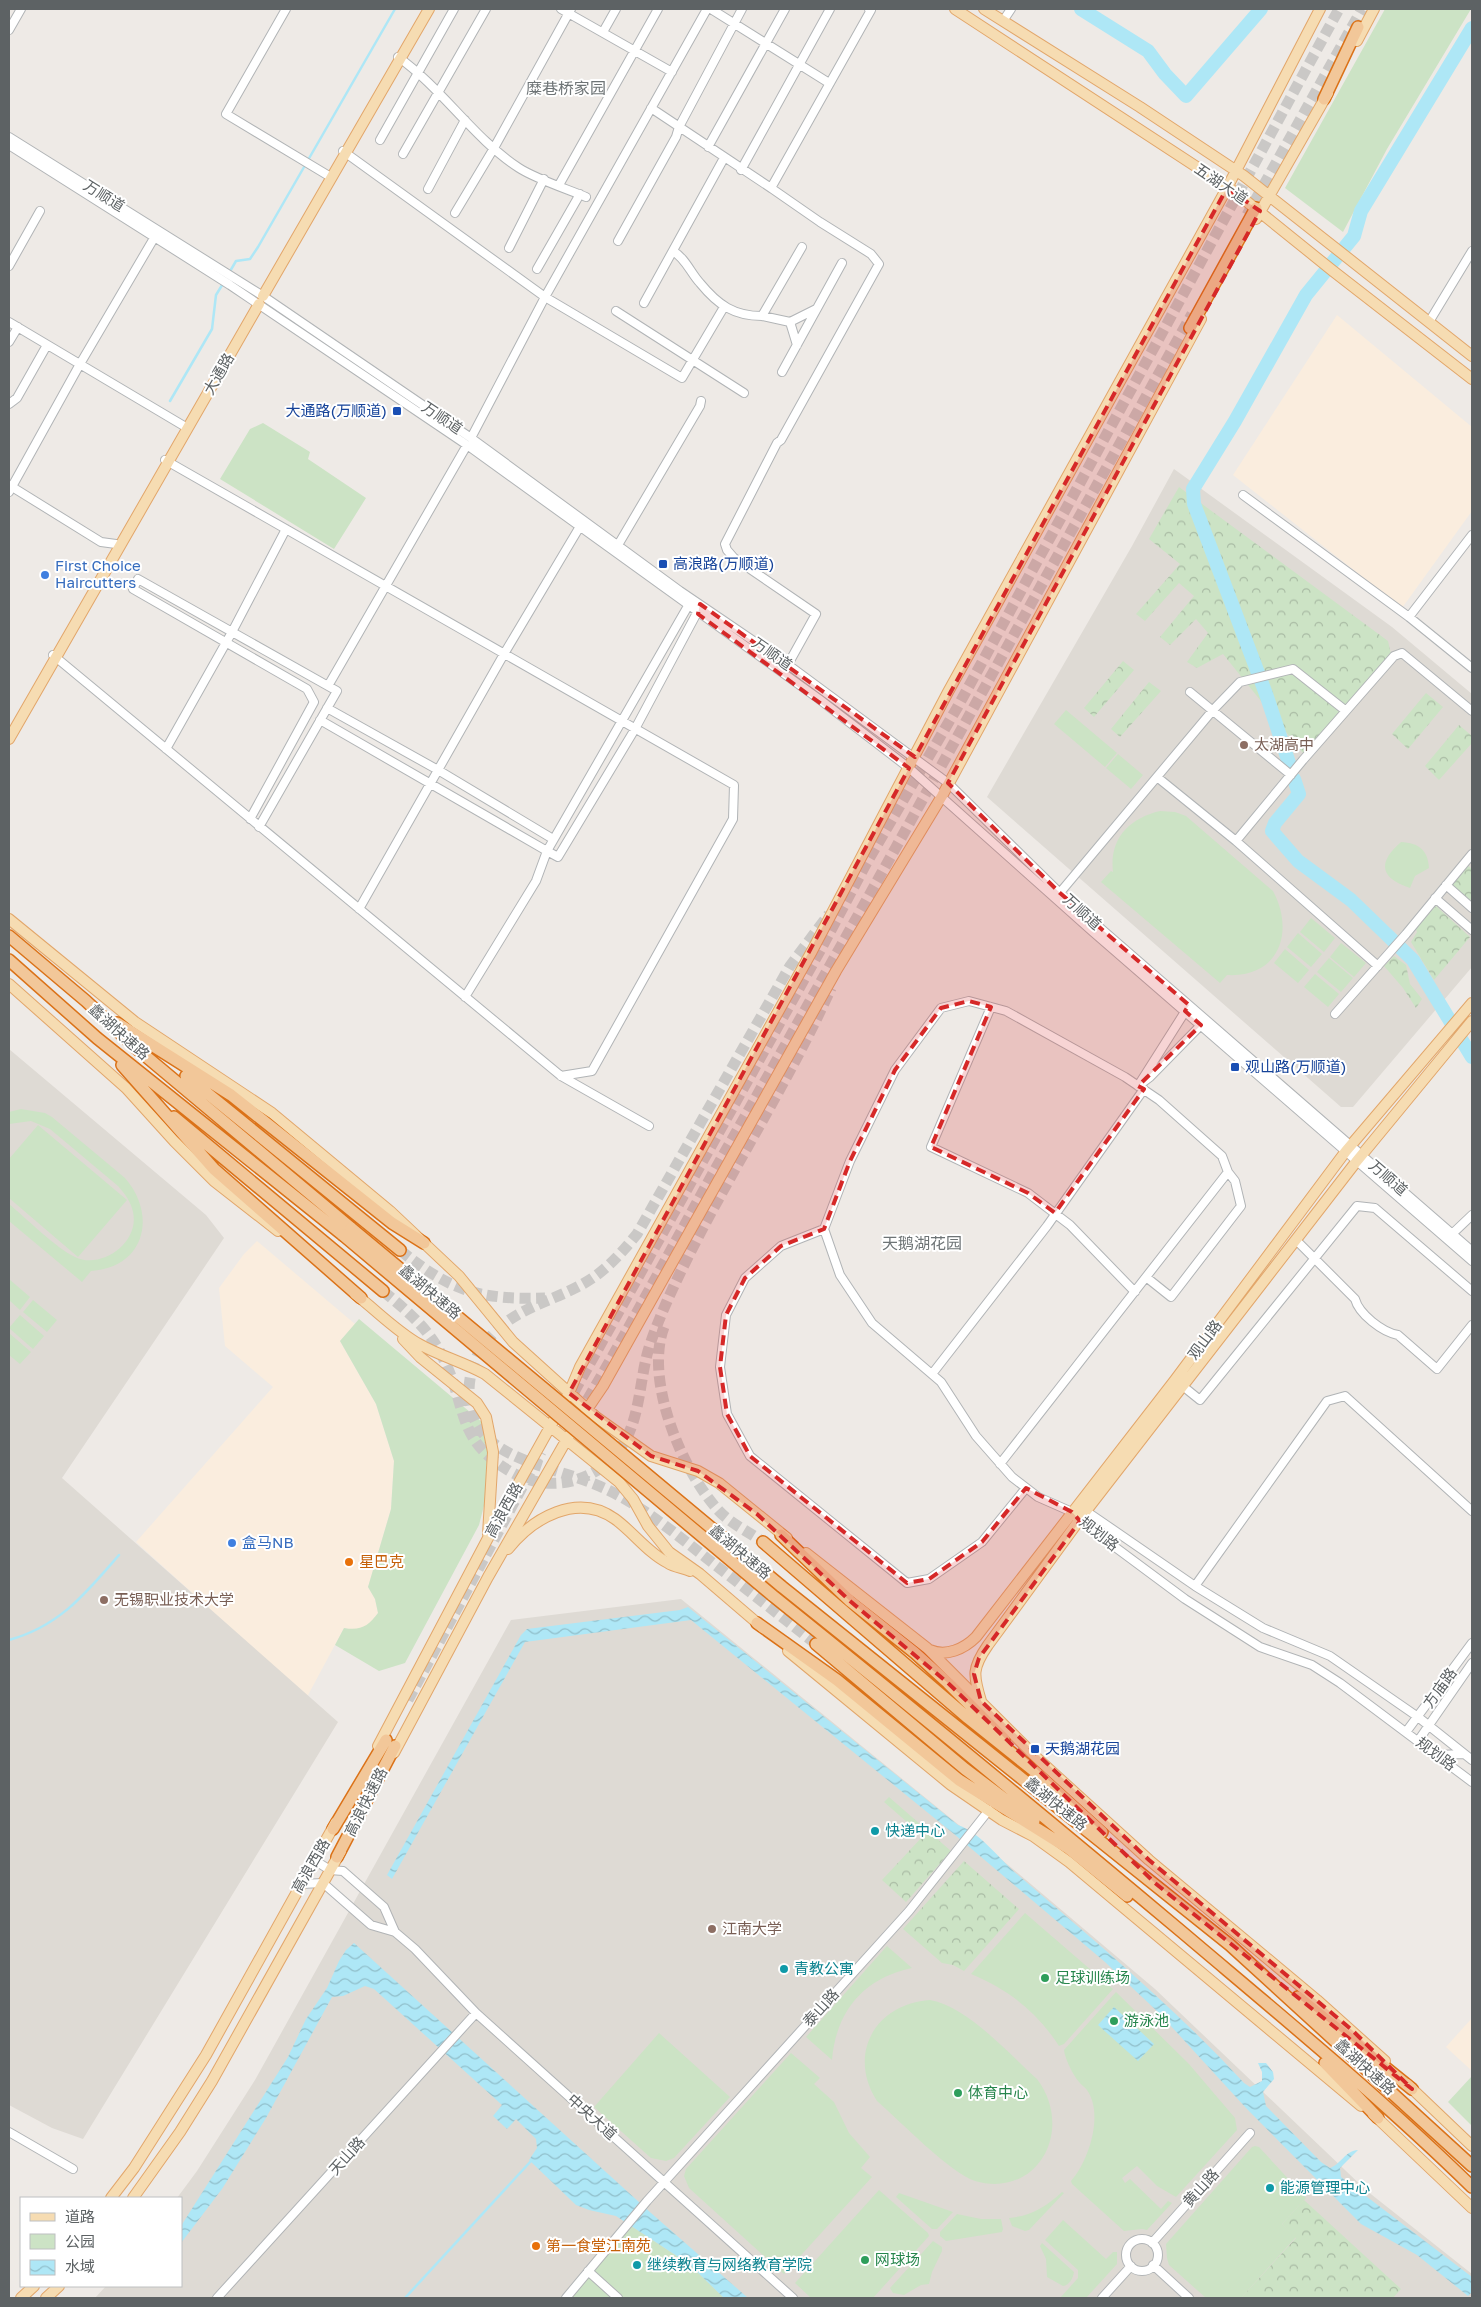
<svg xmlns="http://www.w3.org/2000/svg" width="1481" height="2307" font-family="'Golos Text','Noto Sans SC',sans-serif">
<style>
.commercial{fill:#faedde}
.education{fill:#dedad4}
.green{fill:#cce3c5}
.forest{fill:url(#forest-crowns)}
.water{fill:url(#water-waves)}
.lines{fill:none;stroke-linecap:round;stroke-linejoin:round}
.stream{stroke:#aee7f6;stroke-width:2.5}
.river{stroke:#aee7f6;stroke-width:14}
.highway-tunnel{stroke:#cac8c6;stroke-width:11;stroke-dasharray:11 5.5;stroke-linecap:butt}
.minor-casing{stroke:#b1b4b6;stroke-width:10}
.major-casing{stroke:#e2a66a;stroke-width:12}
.highway-casing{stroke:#db7218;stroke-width:14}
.minor{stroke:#fff;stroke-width:8}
.major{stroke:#f6dcb2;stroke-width:10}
.highway{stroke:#f2c799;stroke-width:11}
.highway-bridge-casing{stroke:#db7218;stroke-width:14;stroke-linecap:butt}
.highway-bridge{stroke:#f2c799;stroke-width:11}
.marked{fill:#d62828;fill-opacity:0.2;stroke:#d62828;stroke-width:4;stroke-dasharray:10 6;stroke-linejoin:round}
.transit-dot{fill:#1a4fb4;stroke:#fff;stroke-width:2}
.shop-dot{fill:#3f7fe0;stroke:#fff;stroke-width:2}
.education-dot{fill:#8d6e63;stroke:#fff;stroke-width:2}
.food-dot{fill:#e8710a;stroke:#fff;stroke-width:2}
.culture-dot{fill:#0f9aa8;stroke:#fff;stroke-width:2}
.leisure-dot{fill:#2e9e5b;stroke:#fff;stroke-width:2}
.labels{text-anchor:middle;stroke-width:4;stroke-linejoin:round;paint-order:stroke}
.street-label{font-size:15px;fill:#5d6264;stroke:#fff}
.transit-label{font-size:15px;fill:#164399;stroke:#fff;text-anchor:start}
.shop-label{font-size:15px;fill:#366cbe;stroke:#fff;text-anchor:start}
.education-label{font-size:15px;fill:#785e54;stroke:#fff;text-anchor:start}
.food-label{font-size:15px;fill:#c56008;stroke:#fff;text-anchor:start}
.culture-label{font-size:15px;fill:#0d838f;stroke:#fff;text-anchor:start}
.leisure-label{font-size:15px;fill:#27864d;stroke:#fff;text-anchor:start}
.neighbourhood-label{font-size:16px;fill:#6e7476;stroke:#fff}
</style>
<defs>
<pattern id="forest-crowns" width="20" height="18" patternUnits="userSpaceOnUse" patternTransform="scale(1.25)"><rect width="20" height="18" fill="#cce3c5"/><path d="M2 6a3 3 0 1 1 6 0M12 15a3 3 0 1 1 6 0" fill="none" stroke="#a9bba4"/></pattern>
<pattern id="water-waves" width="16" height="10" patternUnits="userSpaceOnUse" patternTransform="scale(1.25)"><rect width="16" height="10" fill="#aee7f6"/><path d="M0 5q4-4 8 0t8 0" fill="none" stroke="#91bfcb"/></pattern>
</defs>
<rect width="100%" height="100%" fill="#eeeae6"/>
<path class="commercial" d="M1337,315L1472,427V511L1402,608L1233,475Z
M257,1241L355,1324L340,1341L376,1404L394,1461L391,1509L368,1587L375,1599L378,1613L368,1626L354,1630L344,1628L307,1697L136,1542L273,1387L225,1346L219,1288L244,1254Z
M1472,2018V2071L1446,2047Z"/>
<path class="education" d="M1174,469L1392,627L1472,694V967L1353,1107H1341L987,797L1132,546Z
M9,1049L206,1215L224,1238L62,1478L338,1722L83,2139L52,2128L9,2105Z
M681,1599L1013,1869L1155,1989L1367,2191L1472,2274V2298H95L106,2286H181V2198H177L197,2171L255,2080L511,1620Z"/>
<path class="green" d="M1385,9H1471L1387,149L1343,232L1285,188Z
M263,423L310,452L308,459L366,498L334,549L220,479L250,429Z
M1066,710L1117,753L1105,767L1054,724Z
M1118,754L1143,775L1131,789L1106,768Z
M1160,811L1175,812L1186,816L1273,891C1295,932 1279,978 1227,975L1220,983L1101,882L1111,871L1113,872C1109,838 1130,818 1160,811Z
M1401,842C1419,843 1428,850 1429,868L1415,876L1410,888C1380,878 1377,863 1401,842Z
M1311,918L1335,938L1324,952L1300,932Z
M1298,933L1322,954L1311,967L1287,947Z
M1341,943L1366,963L1354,977L1330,957Z
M1285,949L1309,970L1298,983L1274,963Z
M1329,958L1353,978L1341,992L1317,972Z
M1315,974L1339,994L1328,1007L1304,987Z
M21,1109L45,1113L52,1117L125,1178C158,1216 144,1268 91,1271L82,1282L9,1221V1204C26,1218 56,1248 75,1257C101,1270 140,1243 133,1212C131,1202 125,1194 118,1186L50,1129L31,1121L9,1124V1112Z
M38,1125L127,1200L78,1257L9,1198V1159Z
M9,1279L30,1297L20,1310L9,1300Z
M33,1300L57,1320L47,1332L23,1312Z
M20,1315L44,1336L33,1349L9,1328Z
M359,1319L483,1423L489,1446L487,1494L479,1525L405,1663L379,1671L335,1645L344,1628C361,1631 368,1626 378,1613L375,1599L368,1587L391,1509L394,1461L376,1404L340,1341Z
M9,1333L31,1352L20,1364L9,1355Z
M1025,1913L1113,1989L1064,2044L1059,2046C1037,2012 1008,1989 971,1974Z
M887,1946L912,1968C864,1978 836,2011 832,2060L806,2037Z
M1116,1992L1189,2064L1235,2118L1237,2130L1176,2197L1157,2186L1137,2166L1122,2178L1125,2183L1130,2179L1161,2209L1168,2201L1172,2203L1147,2230L1142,2229L1124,2231L1072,2184L1071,2181C1089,2161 1104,2114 1087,2090C1085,2087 1081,2085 1079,2082C1073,2075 1065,2059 1064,2050Z
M930,2000C968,2007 1008,2053 1037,2079C1075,2129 1038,2199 975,2181C950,2173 899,2120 877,2101C847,2054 875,2004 930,2000Z
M659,2033L730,2097L674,2158L666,2161L651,2158L594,2107Z
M791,2053L820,2078L814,2084L834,2102L849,2133L870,2157L861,2168L872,2177L784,2274L689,2188L684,2176L686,2169Z
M1472,2076V2126L1448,2102Z
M1255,2146L1259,2147L1306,2198L1282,2224L1296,2237L1241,2298H1206L1169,2265L1167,2258L1166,2244L1252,2147Z
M879,2190L928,2233L929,2236L873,2298H811L795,2283Z
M1062,2192L1064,2193L1029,2230L1025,2231L1012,2226L1009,2218C1031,2216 1046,2207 1062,2192Z
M899,2193L953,2212L937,2229H932L896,2197Z
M957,2214L981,2219H1001L1003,2229L1002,2232L946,2241L940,2236V2232Z
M1063,2220L1106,2259L1113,2252H1117V2264L1086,2298H1060L1078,2278V2270L1045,2240Z
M628,2224L689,2264L724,2298H571Z
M933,2241L942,2247V2251L932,2272L929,2284L921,2285L904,2295L893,2293L890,2288Z
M1042,2243L1074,2272C1073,2279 1069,2285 1063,2286L1047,2277L1046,2259L1040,2246Z"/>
<path class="forest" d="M1179,487L1388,641L1391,654L1303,753L1223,654L1197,668L1187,662L1208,633L1196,619L1170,645L1160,637L1194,596L1179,583L1145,621L1136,614L1180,564L1149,539Z
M1123,661L1134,670L1094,717L1084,708Z
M1149,682L1161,691L1120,737L1111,729Z
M1426,693L1443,707L1408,749L1392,734Z
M1459,725L1472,736V743L1439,780L1425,766Z
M1467,865L1472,869V897L1469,902L1449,885Z
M1436,906L1470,937L1434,980L1411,942L1417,932L1415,927Z
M1394,956L1406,965L1410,984L1422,999L1416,1008L1403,988L1384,966Z
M889,1797L951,1851L906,1902L882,1880L923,1836L884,1802Z
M964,1861L1019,1909L964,1971L953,1965L942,1963L903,1929Z
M1304,2200L1401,2289L1393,2298H1241L1296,2238L1282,2224Z"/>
<path class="water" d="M688,1607L958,1825C982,1834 999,1859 1018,1875C1096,1942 1174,2007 1244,2083L1250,2087L1262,2081V2072L1258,2063H1266L1273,2072L1274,2079L1263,2092L1266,2106L1321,2162L1330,2168C1340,2165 1346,2150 1358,2150L1340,2168L1341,2177L1472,2277V2292L1468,2296L1417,2255L1361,2224L1246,2108L1159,2013L1105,1962L954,1834L691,1620L525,1642L392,1879L387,1875L521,1635L527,1629L680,1610Z
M354,1943L651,2213L748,2298H724L689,2264L616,2216L589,2210L576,2205L529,2160L537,2148L536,2139L516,2119L507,2129L493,2116L502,2105L374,1989L365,1986L343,1996L332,1997L266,2118L222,2189L181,2243V2226L288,2057L306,2019L327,1988L339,1961L346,1950Z
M1114,2007L1154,2044L1138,2061L1098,2025Z"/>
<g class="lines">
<path class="stream" d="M229,273L236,261L250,259L258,247L395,9
M170,401L212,329L216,295L224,282
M9,1640C60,1626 86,1593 119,1555
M405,2298L531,2161"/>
<path class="river" d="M1081,9L1148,51L1165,74L1186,96L1261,9
M1290,766L1266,694L1194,504L1193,489L1235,421L1306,295L1354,236L1361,211L1472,28
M1294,779L1299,794L1275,823L1272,831L1298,861L1351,900L1413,960L1472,1057"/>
<path class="highway-tunnel" d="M1247,215L1362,9
M400,1250C450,1291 480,1300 545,1298
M383,1291C405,1309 428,1328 441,1354C469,1406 453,1441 515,1474C551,1493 595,1482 619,1450C640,1423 639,1383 648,1351C653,1334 661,1315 668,1299C716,1192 783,1095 831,988
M664,1327C644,1380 682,1471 719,1511C730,1523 749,1532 763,1542
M574,1392L821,949L866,864L957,708L1339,9
M579,1414C632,1325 679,1233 730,1143C886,868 1038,590 1192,314
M816,1644C781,1616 745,1588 709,1560C672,1531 633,1498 589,1482C556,1469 503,1460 481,1431C464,1408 466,1373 481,1349C511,1304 555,1304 594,1277C611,1265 624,1250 637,1234L790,966L829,914
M408,1700L541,1452"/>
<g class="minor-casing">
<path id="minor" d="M286,9L226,114L329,176
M561,9L672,72
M711,9L829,83
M1003,21L1011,9
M9,30L21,9
M603,32L616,9
M398,57C443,89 473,138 519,168C536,179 567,189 586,197
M651,108L771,188L871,10L869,9
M9,137L263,296L471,438L680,591L783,661L948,783L1060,893L1098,926L1472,1251
M380,140L454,9
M9,145L230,285L467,445L819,699L909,768L1093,932L1472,1261
M708,147L785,9
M343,151L545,297L682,378L724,307
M403,154L486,9
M741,170L830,9
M559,185L658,9
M771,188L820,222L871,254L879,264L781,440L777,443L725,544L727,550L734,558L816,614L786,668
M428,189L465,120
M455,213L494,148L571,9
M618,241L676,137L679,127L742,9
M509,248L544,179
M673,251C686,259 690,272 700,283C718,305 734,316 762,316L802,247
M9,266L40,211
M537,269L580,194
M644,303L724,158
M616,311L744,393
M762,316L790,322L816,309
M9,322L184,426
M790,322L797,345
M1429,322L1472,251
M9,342L18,327
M782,372L842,263
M9,404L17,398L47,345
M471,438L545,297L707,9
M165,460L734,785L733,819L592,1071L561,1076
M9,485L101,542L116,544
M9,492L80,364L157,233
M1243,495L1409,617L1472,668
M618,545L700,406L701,401
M1409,617L1472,535
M53,655L561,1076L649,1126
M328,686L467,445
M1190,692L1291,775
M327,708L438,770L553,839
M320,720L547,851L688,606
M166,749L232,632L286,529
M1157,777L1236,841L1303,760L1394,656L1402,653L1472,711
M250,819L314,702L307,689L133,589L138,579L337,691L259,827
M1236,841L1378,966
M1446,885L1472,908
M1058,895L1213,710L1240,682L1293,669L1346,711
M1435,898L1472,930
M359,909L504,654L582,523
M465,997L536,881L547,851L558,857L635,729L699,609
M991,1007L931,1147L1028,1193L1070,1225L1135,1292
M1188,1007L1138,1086L1150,1077L1203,1023
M1335,1014L1406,934L1472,854
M824,1229L781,1246L745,1278L726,1315L720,1367L727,1414L750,1456L907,1583L929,1579L982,1542L1026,1488
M1452,1234L1472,1215
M1296,1240L1355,1299C1359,1314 1382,1332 1398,1335L1437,1369L1472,1325
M1146,1277L1171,1297L1241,1206L1235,1181L1228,1172
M932,1374L1047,1226L1144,1089
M1179,1383L1200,1400L1357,1206L1375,1208L1472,1291
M1000,1464L1228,1172L1222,1156L1159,1100L1125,1077L1006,1011L969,1001L941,1008L895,1070L850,1161L824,1229L840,1275L872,1323L941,1382L976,1436L1012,1477L1038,1497L1072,1512L1080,1521L1185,1599L1260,1647L1312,1665L1340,1683L1472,1782
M1082,1511H1086L1195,1586L1263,1628L1330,1656L1418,1717L1472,1760
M1195,1586L1327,1401L1345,1396L1472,1511
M1406,1732L1472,1643
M1418,1741L1472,1663
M1437,1755L1464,1754
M314,1860L330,1870L343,1871L384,1907L395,1932
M301,1884L323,1883L371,1925L395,1932L415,1949L476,2013L793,2298
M9,2132L73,2169
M1126 2255a16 16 0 1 1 32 0a16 16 0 1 1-32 0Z
M1152,2243L1250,2133
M1153,2265L1189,2298
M588,2271L618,2298
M217,2298L476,2013
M566,2298L647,2201L909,1911L989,1810
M1102,2298L1131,2266"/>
</g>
<g class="major-casing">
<path id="major" d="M955,9L1235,192L1333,271L1472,379
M984,9L1140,107L1244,176L1472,356
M1357,41L1374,9
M1256,219L1328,93
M263,296L429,9
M9,739L259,304
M9,919L135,1022L272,1113L390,1211L459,1276L513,1342L596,1417L651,1456L698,1471L719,1483L787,1538
M9,984L126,1088L174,1141L214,1181L278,1231
M355,1294C376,1310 396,1331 419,1344C440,1356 463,1362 485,1374L619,1482L633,1499L648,1526L669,1552L700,1574L763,1628
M403,1339L420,1357L477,1403L486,1417L493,1452L488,1534
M508,1549C533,1518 577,1492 615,1519C633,1532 648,1553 668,1563C674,1567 683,1568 690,1571
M806,1553L927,1648L1039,1760L1149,1860L1317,2000L1385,2061
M930,1650C946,1657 964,1649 976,1637L1175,1380L1346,1151L1472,1003
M788,1651L951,1785L1002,1820L1033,1836L1069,1862L1361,2106
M981,1701C973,1675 972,1668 988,1645L1086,1511L1356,1162L1472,1021
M378,1746L488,1538L569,1393L580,1367L812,951L948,692L1227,188L1320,9
M394,1753L488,1577L567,1439L603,1386L836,971L942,796L1201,319
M1407,2084L1472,2146
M1373,2114L1472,2208
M111,2198L134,2168L206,2055L336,1822
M133,2198L180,2132L212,2081L341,1851
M21,2298L34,2286
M46,2298L59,2286"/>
</g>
<g class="highway-casing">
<path id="highway" d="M1324,99L1358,27
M1190,328L1256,208
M9,936L86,1001L136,1048L351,1228
M9,960L97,1038L343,1235
M117,1023L231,1095L392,1223L424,1243
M122,1065L214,1169L361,1298
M186,1076L400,1250
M174,1117L383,1291
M781,1535L850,1601L915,1653L948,1683L1004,1739
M763,1542L968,1718L1038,1774L1102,1832
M781,1586L1230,1945L1472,2166
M772,1595C910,1706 1046,1818 1182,1932C1280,2015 1380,2097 1472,2187
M757,1623L837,1680L959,1780L1068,1848L1127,1896
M816,1644L965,1769L1034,1821
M333,1829L386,1740
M337,1857L395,1746
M1298,1997L1412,2089
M1325,2063L1378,2118"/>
</g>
<use href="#minor" class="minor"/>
<use href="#major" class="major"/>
<use href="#highway" class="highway"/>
<g class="highway-bridge-casing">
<path id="highway-bridge" d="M351,1228L781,1586
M343,1235L772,1595"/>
</g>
<use href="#highway-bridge" class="highway-bridge"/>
</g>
<path class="marked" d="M1227,188L1260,211L948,783L1060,893L1189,1005L1185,1011L1201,1025L1138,1086L1144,1089L1055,1213L1028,1193L931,1147L991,1007L969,1001L941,1008L895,1070L850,1161L824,1229L781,1246L745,1278L726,1315L720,1367L727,1414L750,1456L907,1583L929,1579L982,1542L1026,1488L1072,1512L1080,1521L979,1658L974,1674L981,1701L1149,1860L1352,2030L1412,2089L1155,1883L948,1683L850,1601L757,1514L698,1471L651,1456L569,1393L909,768L698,614L700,604L915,757Z"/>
<g class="transit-dot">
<rect x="392" y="406" width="10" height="10" rx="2.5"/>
<rect x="658" y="559" width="10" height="10" rx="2.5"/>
<rect x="1230" y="1062" width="10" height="10" rx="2.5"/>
<rect x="1030" y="1744" width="10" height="10" rx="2.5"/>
</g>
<g class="shop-dot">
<circle cx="45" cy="575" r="5"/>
<circle cx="232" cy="1543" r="5"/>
</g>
<g class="education-dot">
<circle cx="1244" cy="745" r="5"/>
<circle cx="104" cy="1600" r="5"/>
<circle cx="712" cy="1929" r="5"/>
</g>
<g class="food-dot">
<circle cx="349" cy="1562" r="5"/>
<circle cx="536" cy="2246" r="5"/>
</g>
<g class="culture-dot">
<circle cx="875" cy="1831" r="5"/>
<circle cx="784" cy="1969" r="5"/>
<circle cx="1270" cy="2188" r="5"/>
<circle cx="637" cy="2265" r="5"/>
</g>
<g class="leisure-dot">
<circle cx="1045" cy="1978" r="5"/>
<circle cx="1114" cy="2021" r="5"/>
<circle cx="958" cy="2093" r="5"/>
<circle cx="865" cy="2260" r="5"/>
</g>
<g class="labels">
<g class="street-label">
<text transform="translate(1221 184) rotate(34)" y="5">五湖大道</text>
<text transform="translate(104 196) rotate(32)" y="5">万顺道</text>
<text transform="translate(219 374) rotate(-60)" y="5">大通路</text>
<text transform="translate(442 418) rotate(34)" y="5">万顺道</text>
<text transform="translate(772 654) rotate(35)" y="5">万顺道</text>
<text transform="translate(1082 912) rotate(42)" y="5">万顺道</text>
<text transform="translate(119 1032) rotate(42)" y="5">蠡湖快速路</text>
<text transform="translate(1388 1178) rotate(41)" y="5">万顺道</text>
<text transform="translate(430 1292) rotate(40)" y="5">蠡湖快速路</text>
<text transform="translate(1205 1340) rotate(-53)" y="5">观山路</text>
<text transform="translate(504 1510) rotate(-61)" y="5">高浪西路</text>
<text transform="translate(1099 1534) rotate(38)" y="5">规划路</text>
<text transform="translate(740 1552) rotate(40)" y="5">蠡湖快速路</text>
<text transform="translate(1440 1688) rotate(-54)" y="5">方庙路</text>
<text transform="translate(1436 1754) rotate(37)" y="5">规划路</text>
<text transform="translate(366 1802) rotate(-63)" y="5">高浪快速路</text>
<text transform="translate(1056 1804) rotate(39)" y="5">蠡湖快速路</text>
<text transform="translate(311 1866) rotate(-60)" y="5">高浪西路</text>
<text transform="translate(821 2008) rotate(-48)" y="5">泰山路</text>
<text transform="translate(1365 2067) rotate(42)" y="5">蠡湖快速路</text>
<text transform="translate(592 2117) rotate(42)" y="5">中央大道</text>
<text transform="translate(347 2156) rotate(-48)" y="5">天山路</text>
<text transform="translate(1201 2188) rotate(-48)" y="5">黄山路</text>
</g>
<g class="transit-label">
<text x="387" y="416" text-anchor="end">大通路(万顺道)</text>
<text x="673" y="569">高浪路(万顺道)</text>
<text x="1245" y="1072">观山路(万顺道)</text>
<text x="1045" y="1754">天鹅湖花园</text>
</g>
<g class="shop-label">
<text x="55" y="571">First Choice<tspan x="55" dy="17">Haircutters</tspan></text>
<text x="242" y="1548">盒马NB</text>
</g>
<g class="education-label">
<text x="1254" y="750">太湖高中</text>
<text x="114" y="1605">无锡职业技术大学</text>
<text x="722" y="1934">江南大学</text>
</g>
<g class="food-label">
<text x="359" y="1567">星巴克</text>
<text x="546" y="2251">第一食堂江南苑</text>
</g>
<g class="culture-label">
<text x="885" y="1836">快递中心</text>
<text x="794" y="1974">青教公寓</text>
<text x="1280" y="2193">能源管理中心</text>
<text x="647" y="2270">继续教育与网络教育学院</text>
</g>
<g class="leisure-label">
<text x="1055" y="1983">足球训练场</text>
<text x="1124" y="2026">游泳池</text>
<text x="968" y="2098">体育中心</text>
<text x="875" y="2265">网球场</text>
</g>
<g class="neighbourhood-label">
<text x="566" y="94">糜巷桥家园</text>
<text x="922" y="1249">天鹅湖花园</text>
</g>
</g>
<rect width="1481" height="2307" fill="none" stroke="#5d6264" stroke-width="20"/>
<rect x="20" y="2197" width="162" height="90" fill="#ffffff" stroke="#bec0c1"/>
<rect x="30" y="2213" width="25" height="8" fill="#f6dcb2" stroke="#bec0c1"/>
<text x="65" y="2222" font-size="15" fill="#5d6264">道路</text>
<rect x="30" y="2234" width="25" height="15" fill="#cce3c5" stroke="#bec0c1"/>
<text x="65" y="2247" font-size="15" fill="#5d6264">公园</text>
<rect x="30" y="2260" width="25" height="15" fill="url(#water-waves)" stroke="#bec0c1"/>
<text x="65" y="2272" font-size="15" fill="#5d6264">水域</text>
</svg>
